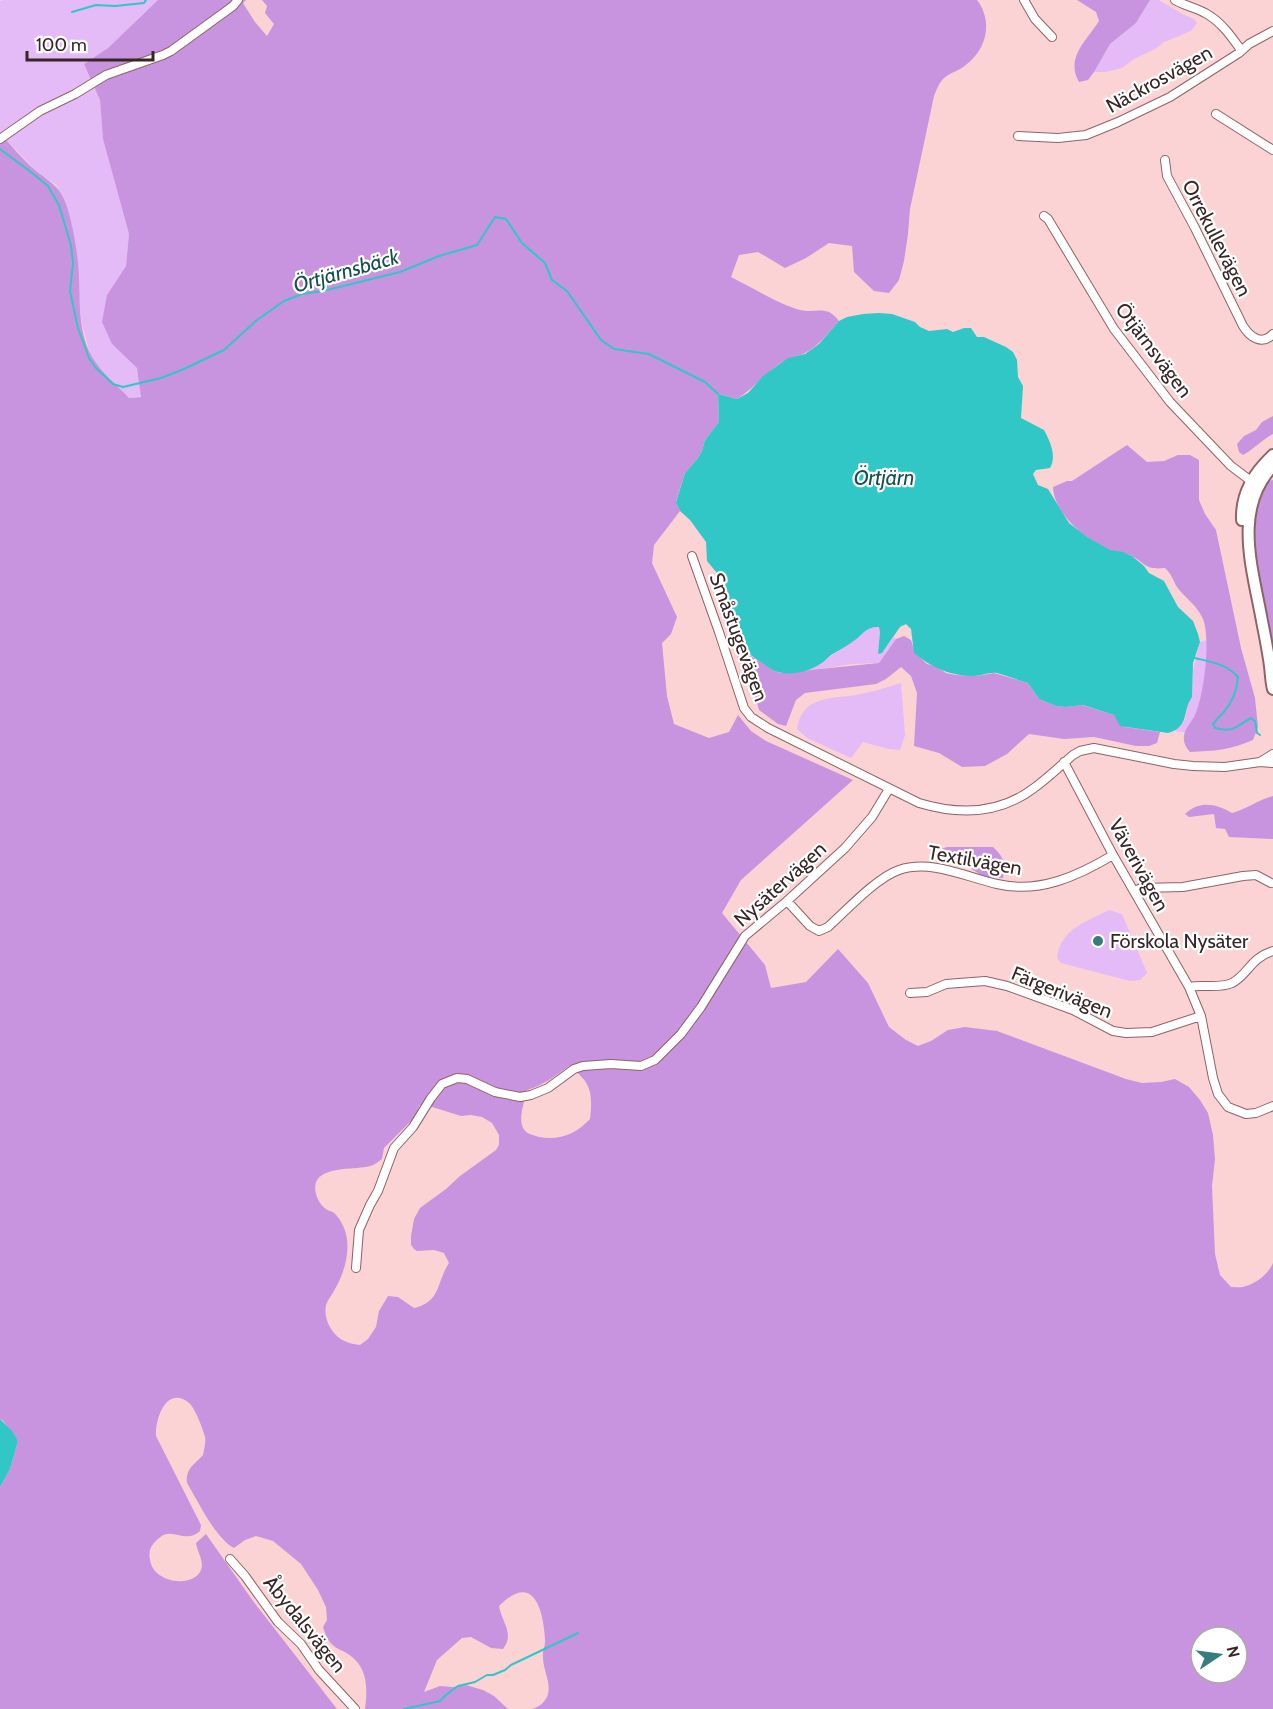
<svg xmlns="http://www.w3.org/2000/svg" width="1273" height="1709" font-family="Cabin,sans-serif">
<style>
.green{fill:#e4baf7}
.forest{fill:#c894df;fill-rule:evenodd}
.water{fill:#31c7c7}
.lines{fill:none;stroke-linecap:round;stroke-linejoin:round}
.stream{stroke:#31c7c7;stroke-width:2}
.street-casing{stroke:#8e6366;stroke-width:10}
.secondary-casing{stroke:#8e6366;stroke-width:14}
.street{stroke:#fff;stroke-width:8}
.secondary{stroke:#fff;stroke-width:10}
.poi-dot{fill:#357e7d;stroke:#fff;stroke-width:2}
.labels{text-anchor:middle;stroke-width:4.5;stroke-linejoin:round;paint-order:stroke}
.street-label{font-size:20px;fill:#382627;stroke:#fff}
.poi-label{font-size:20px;fill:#382627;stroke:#fff;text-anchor:start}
.water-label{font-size:21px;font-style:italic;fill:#145050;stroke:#fff}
</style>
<rect width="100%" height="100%" fill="#fbd3d5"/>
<path class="green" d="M4,0H158L108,48L84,64L100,100L103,139L129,234L126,266L107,295L112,344L137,368L142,396L129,398L96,364L90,354L82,324L79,299L78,263L74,240L64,198L56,185L34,169L0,133V1Z
M1150,0H1159L1184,15L1194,19L1197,23L1191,31L1164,42L1155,49L1134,59L1122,68L1106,72H1094L1110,44L1136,23Z
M872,627H879L880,632L878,653H882L894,637L896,639L879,663L852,664L807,671L837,652L856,639L868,628Z
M1218,637L1236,739L1174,731L1180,727L1185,720L1189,701L1192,697L1193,670L1200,642Z
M901,683L905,735L900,750L889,749L863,742L851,758L807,738L797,729C802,696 830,699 856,695C872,692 886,688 901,683Z
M1109,910L1122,914L1147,973L1140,980L1130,981L1061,963L1057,958C1061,928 1085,923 1109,910Z"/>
<path class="forest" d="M158,0H246L243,3L255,22L267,36L274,24L265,13L267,6L262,0H977C993,21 987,48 967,64C960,71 950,72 943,79C939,83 936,91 934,96L910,209L908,234L904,261L899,280L889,293L874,291L854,272L852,246L829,243L806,258L785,268L758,252L739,255L731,277C751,287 779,304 800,310C817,314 826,304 839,321C829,332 819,346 805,353C800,356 793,356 788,359C768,369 755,388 737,399L718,394L719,422L705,440L702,451L698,458L685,473L676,501L680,511L654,545L652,563L677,617L671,634L662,643L667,696L674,724L709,738L729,732L738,715L751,731L766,741L853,780L741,880L722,913L765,965L771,988L806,982L838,949L868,983L889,1027L906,1040L918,1046L931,1041L948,1030L965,1027L997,1031L1126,1079L1142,1083L1161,1082L1175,1079L1189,1087L1200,1100L1208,1113L1213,1135L1215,1159L1212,1186L1215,1254L1220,1275L1231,1287C1236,1287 1242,1288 1246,1286C1257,1283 1269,1273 1273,1263V1709H531C538,1708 546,1702 548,1694C551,1682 543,1670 543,1657C542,1651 546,1645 545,1639C543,1608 533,1572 499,1606C502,1623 515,1634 503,1649L491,1648L471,1637L462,1638L437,1660L424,1692L440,1686L453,1687L466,1685L483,1690L494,1696L508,1709H365C367,1694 368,1676 358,1663C344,1645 331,1655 323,1627L327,1620L326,1607L318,1590L301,1564L273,1541L256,1536L245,1540L234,1548C215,1538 198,1501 187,1483C185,1469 194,1465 203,1455C204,1450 206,1442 205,1437C203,1429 195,1408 189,1403C167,1385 155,1418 156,1436L201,1525L200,1531C184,1545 172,1525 158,1539C151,1545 148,1551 150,1560C154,1586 200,1588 202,1566C202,1558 197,1550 196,1543L206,1534L253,1601L337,1709H0V1487L10,1469L18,1441L3,1421L0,1419V133C11,145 22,159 35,170C46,179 58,185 64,199C71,215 76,244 78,262C81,293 76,328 92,357C101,372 117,385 129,398L141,397L137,368L112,344L102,322L107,295L126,266L129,234L103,139L100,100L84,64L108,48ZM569,1066C591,1082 593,1092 590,1119C576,1134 559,1141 539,1137C533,1135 526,1134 523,1128C518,1117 525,1101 527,1090C544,1085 555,1076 569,1066ZM420,1105L429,1106L461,1116L471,1115L482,1117L492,1123L499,1135V1145L496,1150L460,1176L446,1189L420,1208L414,1219L411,1236V1245L414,1249L417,1251L434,1250L444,1253L449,1263C436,1283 441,1302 414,1308L398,1297L388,1296L379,1311L376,1327L368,1339L360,1345C356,1344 351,1344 347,1342C333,1337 323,1320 326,1305C328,1299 332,1295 335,1289C345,1272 352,1247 344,1228C342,1223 338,1216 334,1213C332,1211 328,1211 326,1209C318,1204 312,1189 317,1180C327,1166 356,1170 370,1166C374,1165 378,1162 382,1159L384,1148L414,1118ZM1201,1637H1237V1673H1201Z
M1077,0H1150L1136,23L1110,44L1094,72L1088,80L1079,82C1065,58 1087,40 1099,21L1096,12Z
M1273,416V434C1262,440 1254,449 1243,455L1239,452L1237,444L1244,436L1256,430L1262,422Z
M1127,445L1147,462L1164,461L1178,455H1190L1199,460V500L1205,514L1216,530L1241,648L1255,698L1258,727L1253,740C1230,750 1214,751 1190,752C1186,748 1183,742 1184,736C1185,728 1192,722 1195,715C1204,695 1211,640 1203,619C1197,605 1185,598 1177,587C1172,579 1173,576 1165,568C1145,570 1146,564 1132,556C1124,551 1117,553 1109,550C1086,540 1054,514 1053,487L1067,481H1072Z
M1273,480V652L1254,555L1251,520L1261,494L1269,481Z
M904,636L911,640L915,653L927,664L935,666L946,673L956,675L977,676L994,673L1028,683L1039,699L1056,706L1065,707L1082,705L1114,715L1125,727L1160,732L1157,743L1149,746H1136L1094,737L1064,739L1029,734L1007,754L985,766L962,767L939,753L914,746L917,693L911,676L901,667L886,679L876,684L805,693L796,700L786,726L778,724L759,710L753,688L734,650L747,654L765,664L774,671L781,673L879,663L896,639Z
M1273,796V839L1229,837L1225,829L1216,828L1214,814L1189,817L1185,814C1200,800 1216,804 1232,813C1247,809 1258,800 1273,796Z
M947,847H993C1004,857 1006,864 1003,878L984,877L964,864L938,858C938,850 940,849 947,847Z"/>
<path class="water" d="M879,313L892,314L915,322L920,327L929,331L947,329L953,332L964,328H971L977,337H984L1006,347L1013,352L1017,360L1018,377L1023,386L1021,418L1044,430C1050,441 1057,456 1050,468L1036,470L1033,474L1038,485L1048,489L1069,523L1087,537L1110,550L1123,552L1132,556L1144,566L1149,573L1164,581L1178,607L1193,621L1198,634L1200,642L1193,663L1192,697C1182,711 1190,727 1168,733L1120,726L1114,715L1083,705L1065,707L1056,706L1039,699L1028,683C1018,680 1007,676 997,673C989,672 981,676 974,676C951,676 932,668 914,653L911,629L906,624L900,627L882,653L878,654L880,632L879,627C867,626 864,633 855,640C847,646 839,650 831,655C827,658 824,662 820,664C806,673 789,676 774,671L736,645L733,640V631L727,615L726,602L717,573L707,561L706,542L690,520L680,511L676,502L685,473L698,458L702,451L705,440L719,422L718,394L737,399L748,393L763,376L788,358L805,354L819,344L839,321L847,317L863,314Z
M0,1419L12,1431L18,1441L10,1469L0,1487Z"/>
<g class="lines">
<path class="stream" d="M72,12L96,5L115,6L144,3L146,0
M0,149L31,172L48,186L59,205L71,245L73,263L70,291L78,328L89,358L96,368L113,384L123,387L161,378L184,369L224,350L257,320L284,301L302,294L323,291L400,272L439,256L477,245L495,217L506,219L522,243L545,263L552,280L567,291L601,340L614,349L649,354L705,382L718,394
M1195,658C1211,662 1227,664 1238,677C1237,690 1232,703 1223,713C1219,717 1216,720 1213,724L1215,728C1234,733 1236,726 1251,718L1255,721L1257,733L1260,735
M404,1709L440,1701L447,1694L458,1686L475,1682L487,1675H493L505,1670L511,1665L578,1633"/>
<g class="street-casing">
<path id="street" d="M1024,0L1035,19L1052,37
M1175,0C1185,6 1197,8 1207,14C1222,23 1231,36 1241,50
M1216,114L1273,150
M1018,136L1058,138L1086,135L1118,122L1170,97L1239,53L1249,44L1273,31
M0,139L40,111L75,94L106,75L163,55L171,51L233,6L238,0
M1165,160L1167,176L1195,228L1243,326C1250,337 1262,346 1273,334
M1044,216L1048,219L1114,329L1170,402L1231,466L1255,484
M692,556L719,632L744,708L751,717L768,728L919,803C959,815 1000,814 1034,788C1048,778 1060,766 1073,755L1080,751L1094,748L1174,764L1193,766L1225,767L1260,762L1273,763
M1064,762L1113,855L1189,987L1201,1016L1213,1078L1218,1094L1228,1107L1246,1114L1256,1113L1273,1106
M1260,762L1273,754
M1135,891L1141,888L1183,887L1243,876L1256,875L1271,883
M787,901L810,926L819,931L828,927C847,910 876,878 899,870C931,859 966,877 997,884C1039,894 1078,876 1113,855
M1189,987C1202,984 1219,989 1232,983C1248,975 1250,958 1273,951
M910,993L927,992L946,984L985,981L1007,986L1073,1010L1113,1031L1126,1033L1152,1032L1201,1016
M356,1268L359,1230L370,1205L378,1191L394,1148L413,1127L431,1098L442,1084L457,1078L467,1079L495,1092L520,1097L531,1095L548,1088L574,1069L583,1066L611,1064L641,1066L655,1060L681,1034L701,1007L745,936L787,901L845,848L872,817L889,789
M230,1559L245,1576L278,1622L301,1644L319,1670L355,1709"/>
</g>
<g class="secondary-casing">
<path id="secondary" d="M1273,466C1232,509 1253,570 1262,621C1265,636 1268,651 1270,666C1271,674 1271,682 1273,689
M1242,520C1241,493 1254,473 1273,455"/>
</g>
<use href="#street" class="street"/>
<use href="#secondary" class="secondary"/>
</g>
<circle class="poi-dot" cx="1098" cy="941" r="6"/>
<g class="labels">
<g class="street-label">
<text transform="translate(1159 79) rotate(-29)" y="7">Näckrosvägen</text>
<text transform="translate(1217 238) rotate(63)" y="7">Orrekullevägen</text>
<text transform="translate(1154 350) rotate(53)" y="7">Ötjärnsvägen</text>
<text transform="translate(739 637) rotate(70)" y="7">Småstugevägen</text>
<text transform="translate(975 860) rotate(10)" y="7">Textilvägen</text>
<text transform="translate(1139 865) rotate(61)" y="7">Väverivägen</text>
<text transform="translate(780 884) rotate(-42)" y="7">Nysätervägen</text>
<text transform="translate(1062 992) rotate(22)" y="7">Färgerivägen</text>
<text transform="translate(305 1624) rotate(51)" y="7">Åbydalsvägen</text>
</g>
<g class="poi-label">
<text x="1110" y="948">Förskola Nysäter</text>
</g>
<g class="water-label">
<text transform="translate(346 271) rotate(-16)" y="7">Örtjärnsbäck</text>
<text x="884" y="485">Örtjärn</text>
</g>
</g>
<g transform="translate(1219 1655) rotate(77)"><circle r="28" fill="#ffffff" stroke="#afa8a9" stroke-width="1.5"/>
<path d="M0-4.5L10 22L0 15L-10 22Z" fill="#357e7d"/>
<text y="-9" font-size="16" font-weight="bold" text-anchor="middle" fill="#382627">N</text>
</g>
<path d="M27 51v9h126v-9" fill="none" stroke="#382627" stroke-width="3"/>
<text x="36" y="51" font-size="18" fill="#382627" stroke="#ffffff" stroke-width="4.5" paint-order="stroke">100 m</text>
</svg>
